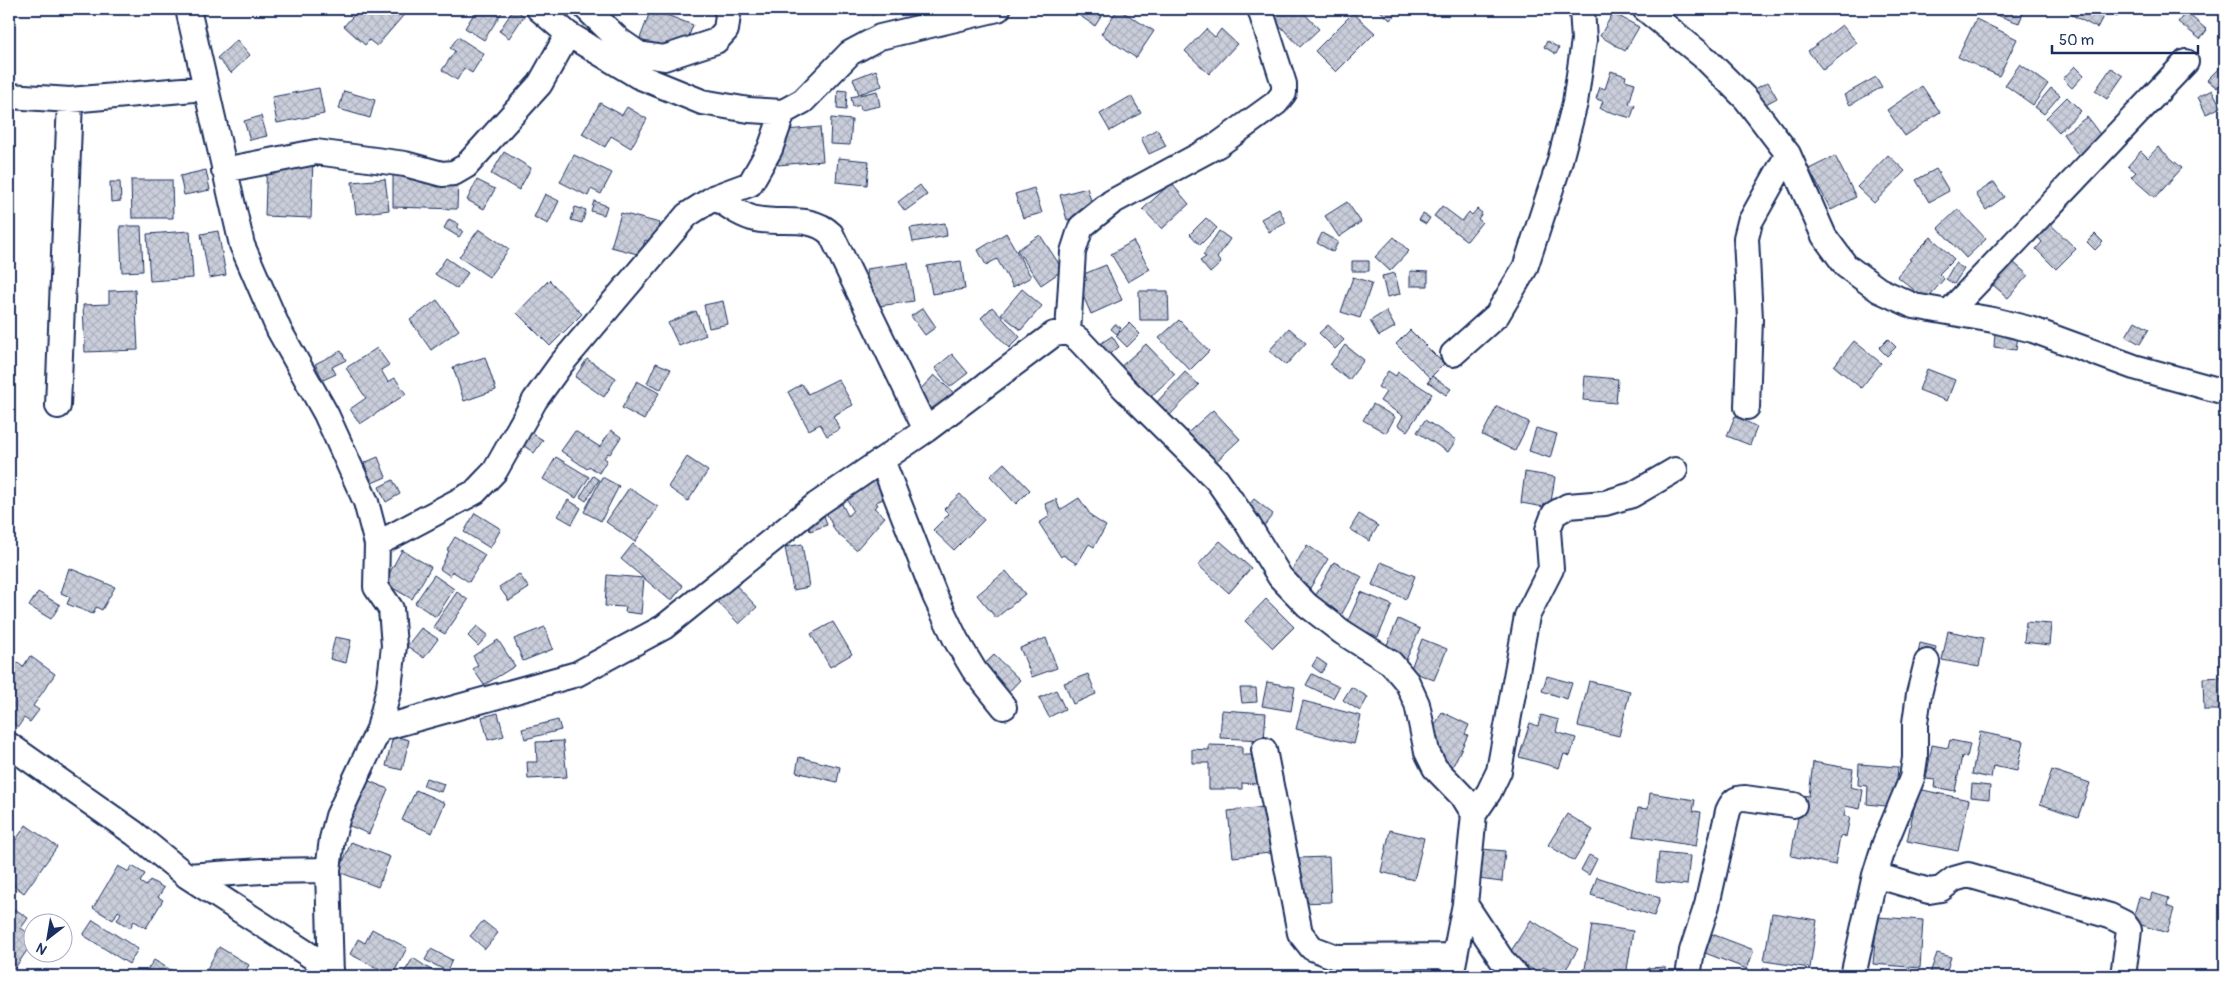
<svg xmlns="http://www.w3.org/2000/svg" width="2234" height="985" font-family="Pangolin,sans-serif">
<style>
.building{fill:url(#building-cross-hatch);stroke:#1b2f5e}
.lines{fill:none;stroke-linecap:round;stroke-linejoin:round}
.minor-casing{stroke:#1b2f5e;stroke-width:28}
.minor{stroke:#fff;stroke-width:24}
</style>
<defs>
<pattern id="building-cross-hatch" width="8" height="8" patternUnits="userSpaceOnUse" patternTransform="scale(1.25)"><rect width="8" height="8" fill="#caceda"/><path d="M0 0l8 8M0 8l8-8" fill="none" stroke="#adb1be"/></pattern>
</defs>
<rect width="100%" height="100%" fill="#fff"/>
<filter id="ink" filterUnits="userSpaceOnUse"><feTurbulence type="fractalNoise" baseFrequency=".02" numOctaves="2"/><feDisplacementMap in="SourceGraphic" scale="10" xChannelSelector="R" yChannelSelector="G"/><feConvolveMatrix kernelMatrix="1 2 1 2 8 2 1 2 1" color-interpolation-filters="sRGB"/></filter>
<g filter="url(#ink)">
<path class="building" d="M359,9H407L408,10L377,46L369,40L365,45L344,26Z
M477,9H504L484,40L465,28Z
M514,9L524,16L509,38L499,31Z
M651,9L693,25L681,57L639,41Z
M870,9H894L872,15Z
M1070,9H1106L1095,26Z
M1118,9L1154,31L1136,58L1101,34Z
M1279,9H1300L1319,29L1300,47L1271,16Z
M1378,9H1400L1390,20Z
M1989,9H2025L2019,23L1988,12Z
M2075,9H2122L2117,17L2106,11L2097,28L2072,15Z
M2186,12L2207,30L2200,39L2178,22Z
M1353,13L1375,33L1336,72L1315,51Z
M1613,13L1639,27L1625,51L1600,36Z
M1976,19L2017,39L1999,76L1958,57Z
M1842,25L1857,43L1823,70L1808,51Z
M1206,29L1215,37L1221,29L1237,44L1209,74L1185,51Z
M458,37L484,54L472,73L464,68L457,80L442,70L455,51L450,48Z
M237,40L250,55L231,73L217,58Z
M1547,41L1559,48L1556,54L1544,47Z
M2020,64L2048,84L2033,105L2005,85Z
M2223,64L2225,66V79L2217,88L2207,80Z
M2075,66L2084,75L2072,88L2063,79Z
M2111,68L2123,76L2107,99L2095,91Z
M876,70L882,86L859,94L853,79Z
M1611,71L1626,76L1625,80L1635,83L1629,104L1635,105L1631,118L1600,109L1603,101L1596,99L1600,87L1605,89Z
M1876,77L1882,87L1850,105L1844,95Z
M1768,82L1777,98L1762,106L1753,90Z
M1922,86L1940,112L1905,136L1887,110Z
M319,88L324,114L277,123L272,97Z
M2051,88L2060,95L2044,114L2035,107Z
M838,90L847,91L846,110L837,109Z
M2212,90L2221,107L2206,114L2198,97Z
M344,91L375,100L370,118L339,109Z
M877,91L880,106L861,110L860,105L853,107L851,97Z
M1131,96L1141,113L1110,131L1100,114Z
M2067,97L2081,111L2059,132L2046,118Z
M600,103L622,115L627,107L647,119L631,148L611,136L605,147L582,134Z
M261,116L267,136L250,140L244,121Z
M2087,117L2105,141L2081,159L2063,134Z
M831,118L852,120L850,145L830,144Z
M820,127L823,161L778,165L775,131Z
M1157,129L1166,146L1149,154L1141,138Z
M2158,147L2182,168L2155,198L2131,177L2136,172L2128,166L2141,151L2148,158Z
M504,152L531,168L519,190L491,174Z
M574,155L612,173L601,194L591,189L588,196L560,182Z
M1888,155L1905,171L1874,203L1857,187Z
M267,156L313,158L311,218L265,216Z
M1835,156L1856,197L1831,210L1809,169Z
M838,158L869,161L867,185L836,182Z
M1936,169L1949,191L1929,202L1916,180Z
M206,170L210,190L184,195L180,176Z
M393,175L458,177L457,209L393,207Z
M385,179L389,210L356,214L352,182Z
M131,180H172L173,218H132Z
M477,180L495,189L484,209L467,200Z
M110,182H120L121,201L111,202Z
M1994,182L2004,197L1986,210L1976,194Z
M1171,183L1189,204L1162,229L1143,209Z
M920,185L927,195L905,211L898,202Z
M1034,188L1042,213L1023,218L1015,194Z
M1087,188L1095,213L1067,220L1060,195Z
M545,194L559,201L548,224L534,217Z
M594,201L607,206L604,215L591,211Z
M1347,202L1361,222L1339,237L1325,216Z
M1442,206L1462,221L1469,212L1472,215L1477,209L1482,213L1478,219L1482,222L1467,241L1434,216Z
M575,207L586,210L582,223L571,220Z
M1279,209L1286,223L1269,232L1261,219Z
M1958,209L1986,239L1966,258L1938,228Z
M621,213L660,223L656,242L645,240L641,255L611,247Z
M1423,214L1430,218L1426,224L1419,220Z
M1206,218L1217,228L1200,245L1190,234Z
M449,219L459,224L457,228L463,231L459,237L444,228Z
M2047,221L2076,249L2056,269L2036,249L2042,242L2035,234Z
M945,223L947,236L913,242L910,228Z
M120,226H141L143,271L122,272Z
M479,229L509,249L489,277L459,257Z
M190,231L193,278L150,281L147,234Z
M218,231L226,275L209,278L201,234Z
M1219,231L1230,239L1217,258L1221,263L1210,273L1200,261L1206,257L1203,255Z
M1006,233L1031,277L1013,287L997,259L986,265L978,250Z
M1322,233L1338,242L1333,252L1317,243Z
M2095,234L2103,242L2095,250L2087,242Z
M1040,235L1063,270L1041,285L1017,250Z
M1394,237L1409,251L1390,271L1375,257Z
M1931,237L1954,259L1939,274L1944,279L1926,300L1897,276L1911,260L1909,259Z
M1133,241L1150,269L1128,282L1111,254Z
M2005,255L2028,275L2008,298L1985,278Z
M446,258L468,273L457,289L435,274Z
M961,261L965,289L932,294L927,266Z
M1352,261H1369V271H1352Z
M908,263L914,301L872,307L866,269Z
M1955,263L1964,269L1954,284L1946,279Z
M1106,265L1122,300L1091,314L1078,284L1087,280L1084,274Z
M1410,271L1428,272V286H1410Z
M1395,273L1400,294L1387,297L1382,276Z
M1353,277L1372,283L1360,318L1341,312Z
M549,280L582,314L550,346L517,313Z
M1022,289L1042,306L1021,330L1001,314Z
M135,290L138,350L85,352L83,305L109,304V291Z
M1139,291H1168L1169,320H1140Z
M437,300L459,330L431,350L410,320Z
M723,301L728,324L709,328L704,305Z
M992,307L1020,337L1009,348L981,318Z
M923,308L936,327L925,335L911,316Z
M696,311L706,335L679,346L668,323Z
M1386,311L1395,327L1379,336L1370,321Z
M1179,320L1209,351L1190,370L1159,338Z
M2135,321L2149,329L2140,344L2126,336Z
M1129,323L1140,334L1127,347L1116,336Z
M1115,324L1121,328L1117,334L1111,329Z
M1328,325L1344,340L1335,349L1319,333Z
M1289,328L1306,343L1286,365L1269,351Z
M1410,330L1444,364L1430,378L1396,344Z
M1995,332L2018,335L2016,350L1994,347Z
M1112,336L1119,347L1105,357L1097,346Z
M1888,339L1896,347L1887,356L1879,348Z
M1854,341L1881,363L1861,388L1834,366Z
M1146,344L1175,374L1147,400L1118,369Z
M1345,345L1364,360L1349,380L1330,365Z
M377,348L389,365L381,370L388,382L395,378L406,394L360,424L350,409L366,398L346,368Z
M341,351L346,360L332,367L336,374L323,380L315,364Z
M952,354L968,373L950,387L935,368Z
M485,357L496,390L464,401L453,367Z
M587,359L616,378L604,397L575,377Z
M656,363L671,369L661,389L647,383Z
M1927,369L1955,380L1947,401L1919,390Z
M1388,371L1396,376L1398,372L1432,394L1407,431L1398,425L1403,416L1380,401L1386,392L1378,387Z
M1185,372L1199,385L1166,419L1153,406Z
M934,375L955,394L933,418L912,398Z
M1432,376L1451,389L1446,395L1428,382Z
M1585,376L1618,379L1616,403L1583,400Z
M838,379L853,405L833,416L840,429L827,436L820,424L809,430L788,392L802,384L808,394Z
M637,381L659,393L644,420L622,408Z
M1373,404L1395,417L1386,433L1363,420Z
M1497,406L1529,422L1515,451L1482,435Z
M1213,410L1240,439L1209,468L1182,438Z
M1735,416L1757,427L1750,445L1727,436Z
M1425,420L1456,440L1448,452L1417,432Z
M1536,428L1557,434L1550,458L1529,451Z
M611,430L621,437L610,454L608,453L604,458L607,460L599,473L589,466L587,469L561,451L575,431L600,447Z
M528,431L543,440L534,453L520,443Z
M378,457L386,477L372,483L364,463Z
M556,457L589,477L576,498L543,479Z
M687,457L708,471L688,501L668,487Z
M1004,463L1030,490L1016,504L990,476Z
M1525,472L1555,477L1550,508L1521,503Z
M593,476L599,480L586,501L580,497Z
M602,477L619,486L601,521L584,512Z
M878,479L886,498L876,502L878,505L874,508L885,517L856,550L835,531L825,510L841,502L848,516L853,510L844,494Z
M393,480L400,494L386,502L379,487Z
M629,488L658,507L635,542L606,522Z
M960,494L984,520L954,550L933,530L949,514L944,509Z
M1079,498L1092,517L1106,526L1094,547L1089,544L1077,564L1063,555L1061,557L1039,523L1050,516L1045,504L1056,499L1060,510Z
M1254,499L1273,514L1264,526L1244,511Z
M568,500L581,508L572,524L558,516Z
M823,512L827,525L810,531L806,517Z
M475,513L501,529L490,548L464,532Z
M1359,514L1378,526L1369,541L1350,529Z
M455,537L485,555L469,582L452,571L450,576L440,569L449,551L447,550Z
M1220,541L1251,568L1229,593L1198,565Z
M633,544L683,586L671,601L621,559Z
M802,544L809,587L793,590L785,547Z
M1307,545L1328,559L1310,588L1289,575Z
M402,550L431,567L412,599L384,583Z
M1334,562L1362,577L1338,621L1310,606Z
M1381,562L1415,576L1406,599L1372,585Z
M69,568L115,587L102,610L96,607L93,614L67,604L70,597L61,593Z
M1006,571L1025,594L996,618L977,595Z
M519,574L529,588L509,601L499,587Z
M434,575L454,589L436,617L415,603Z
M607,575L644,578L641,614L625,612L626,607L605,606Z
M728,577L757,607L739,624L710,594Z
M38,592L60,605L51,619L29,606Z
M457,592L468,600L445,634L433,627Z
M1361,592L1392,605L1378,637L1347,623Z
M1266,599L1294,627L1273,648L1245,621Z
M1398,619L1420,629L1405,662L1384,652Z
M833,622L852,654L830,667L811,634Z
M2026,622L2051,624L2049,645L2024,642Z
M477,626L488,635L478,646L468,636Z
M545,627L553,649L523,661L514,639Z
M421,628L438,639L424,658L407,646Z
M1948,631L1984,638L1979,667L1942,660Z
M335,637L351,640L346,663L330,659Z
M1046,638L1057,668L1032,677L1020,648Z
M1422,639L1447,649L1434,680L1410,671Z
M498,640L515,666L484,685L473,669L478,665L473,656Z
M1920,643L1936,647L1933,662L1917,658Z
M994,655L1020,680L1002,699L975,673Z
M9,656L23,667L30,656L55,674L33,706L39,710L30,722L24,718L18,727L9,720Z
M1317,658L1327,665L1321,673L1312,666Z
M1088,674L1096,694L1073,704L1064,683Z
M1312,674L1339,687L1333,698L1306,685Z
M1547,676L1572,683L1567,699L1542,691Z
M2225,677V710H2204L2203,678Z
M1589,681L1630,691L1619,736L1578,726Z
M1267,682L1295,687L1291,711L1262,706Z
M1351,687L1368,697L1360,711L1343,700Z
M1240,688H1256L1257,702L1242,703Z
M1056,690L1065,709L1049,717L1039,698Z
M1303,701L1361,716L1354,744L1296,729Z
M1222,710L1266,713L1264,740L1220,738Z
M1442,712L1469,725L1465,734L1468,735L1451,770L1426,757L1437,735L1431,732Z
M498,713L504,736L488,740L482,717Z
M1541,715L1559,720L1556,732L1576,738L1570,756L1564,754L1559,768L1519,757L1530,723L1538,726Z
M558,720L561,730L525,739L522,729Z
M1980,732L2023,741L2017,771L1993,766L1991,778L1972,774Z
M393,736L409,740L402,770L386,766Z
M1950,740L1970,744L1967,757L1962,756L1955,791L1934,787L1935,780L1926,779L1932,745L1948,748Z
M563,741L567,777L528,779L527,762H537L536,742Z
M1209,745L1242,746V755H1257V784L1242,783V789H1209V763H1192V749L1209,750Z
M799,757L840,767L837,782L796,772Z
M1813,762L1853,769L1850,787L1863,790L1860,809L1846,806L1844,816L1850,817L1846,837L1840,836L1835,865L1791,856L1802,795L1809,796Z
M1859,764L1898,767L1895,807L1867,804L1868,786L1858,785Z
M2052,770L2090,783L2078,817L2040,804Z
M362,778L388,789L369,834L343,823Z
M426,778L444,784L441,792L423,786Z
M1972,784L1990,786L1989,799L1971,797Z
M1918,789L1969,800L1958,851L1907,841Z
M416,790L445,803L432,833L402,820Z
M1650,793L1695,800L1693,811L1701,812L1696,846L1633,836L1638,808L1648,809Z
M1265,807L1270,853L1233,857L1228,811Z
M1567,814L1593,830L1574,861L1548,845Z
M26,825L57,847L24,893L9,882V850Z
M1390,830L1424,838L1414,880L1381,872Z
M351,842L390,857L378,887L339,872Z
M1481,849L1505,851L1502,882L1478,879Z
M1659,853L1690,856L1687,885L1656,882Z
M1589,855L1597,859L1589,875L1581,870Z
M1329,857L1331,902L1299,903L1298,858Z
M118,866L129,872L132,866L145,874L140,882L146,886L150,880L164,888L158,897L163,900L146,928L134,921L130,928L117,920L121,913L118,911L113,920L93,908Z
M1597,877L1660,898L1654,916L1591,895Z
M2152,893L2169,898L2167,906L2174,909L2167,933L2132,922L2139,897L2150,900Z
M15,909L28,918L21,928L32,936V943L13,971L9,968V918Z
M1772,913L1817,920L1810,968L1764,961Z
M1877,917L1923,920L1920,968L1873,964Z
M93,920L138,949L129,964L83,935Z
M1531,920L1578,949L1562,976L1543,967L1539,974L1509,954Z
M483,921L498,933L485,949L470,936Z
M1592,925L1633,931L1626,976L1584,975Z
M372,929L407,948L392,976L350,954L358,939L365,943Z
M1712,934L1754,950L1747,969L1705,953Z
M219,947L249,965L243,976H203Z
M431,949L452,960L447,971L425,960Z
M1937,953L1951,957L1945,976H1929Z
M413,958L437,974L435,976H402Z
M154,960L181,976H151L145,973Z
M1407,962L1424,965L1421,976H1404Z
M1376,966L1377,976H1354L1353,968Z
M1665,967L1666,976H1648V968Z
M1764,967L1788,976H1761Z
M38,970L49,976L52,971L62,976H35Z"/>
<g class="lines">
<g class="minor-casing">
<path id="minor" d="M188,9L242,245L279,330L326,414L366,502L377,544L376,587L391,609L394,646L389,688L379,729L338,816L332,839L328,870L331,976
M539,9L568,34L638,76L702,102L749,110L783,112L803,101L850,53L880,37L998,9
M587,9L620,41L639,54L664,58L716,41L726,30L728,15L726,9
M1645,9L1705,58L1746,99L1788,154L1824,236L1846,266L1879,290L1914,306L1993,320L2033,330L2134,367L2225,392
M9,96L70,100L205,88
M224,170L316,152L405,164L442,174L454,173L466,166L540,84L568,34
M715,197C727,205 741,216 756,219C782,225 811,214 831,234L926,430
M1949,312L2186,62
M1068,332L1073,252L1081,227L1112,202L1218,145L1276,103L1284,93V84L1260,9
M1453,354L1497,315L1525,268L1559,164L1575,103L1584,40L1582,9
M58,406L70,100
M1747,407L1750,319L1746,238L1750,222L1788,154
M882,460L935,596L956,640L974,670L1004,707
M377,544L475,492L495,471L535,400L561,364L687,215L715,197L750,184L770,149L783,112
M379,729L577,674L664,627L816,505L926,430L1054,334L1068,332L1079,340L1124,388L1217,480L1247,523L1280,577L1307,605L1342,632L1391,663L1407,682L1417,704L1427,752L1435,768L1464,798L1474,814L1465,904L1451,976
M9,745L134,833L187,876L331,969
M1264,750L1300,933L1312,948L1336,957L1454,956
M1474,814L1489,792L1499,771L1527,616L1551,569L1548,530L1554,514L1568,506L1605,503L1632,495L1675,470
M1875,875L1929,891L1941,889L1954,879L1968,875L2110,916L2124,923L2129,930L2123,976
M187,876L262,871L328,870
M1465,904L1502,960L1517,976
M1688,976L1692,951L1707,905L1728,811C1732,802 1735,798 1745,798L1794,805
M1853,976L1875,875L1885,843L1912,778L1915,758V723L1919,694L1927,662"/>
</g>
<use href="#minor" class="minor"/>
</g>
</g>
<rect width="2234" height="985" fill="none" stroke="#fff" stroke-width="30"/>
<rect x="15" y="15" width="2204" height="955" fill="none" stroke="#1b2f5e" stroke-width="2" filter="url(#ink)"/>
<g transform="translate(48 938) rotate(211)"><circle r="24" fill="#ffffff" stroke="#a4acbf"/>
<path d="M0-4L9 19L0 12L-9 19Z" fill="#1b2f5e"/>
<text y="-8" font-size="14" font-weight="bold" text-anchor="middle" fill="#1b2f5e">N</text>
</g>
<path d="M2052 45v8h146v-8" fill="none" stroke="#1b2f5e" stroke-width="2.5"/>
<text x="2059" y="45" font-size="15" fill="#1b2f5e" stroke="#ffffff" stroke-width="4" paint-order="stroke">50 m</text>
</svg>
